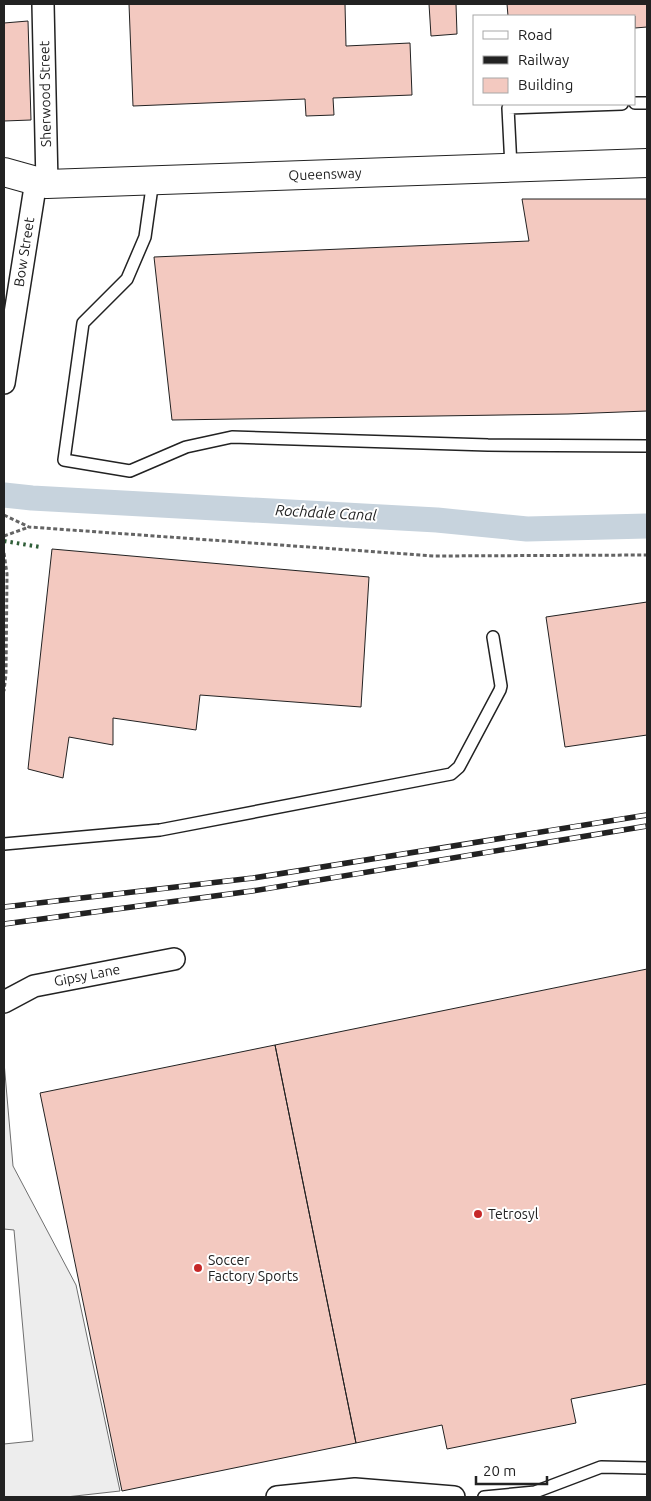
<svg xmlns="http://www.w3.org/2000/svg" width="651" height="1501" font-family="Ubuntu,sans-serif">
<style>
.parking{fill:#ededed;stroke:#6f6f6f}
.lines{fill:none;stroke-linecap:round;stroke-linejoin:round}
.canal{stroke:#c7d3dd;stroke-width:25}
.building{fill:#f3c9c0;stroke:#222}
.service-casing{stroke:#222;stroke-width:14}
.minor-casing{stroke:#222;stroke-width:24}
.primary-casing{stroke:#222;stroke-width:30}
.path{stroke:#646464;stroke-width:3;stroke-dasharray:4 2.5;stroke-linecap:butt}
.service{stroke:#fff;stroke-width:11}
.minor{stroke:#fff;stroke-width:21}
.primary{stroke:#fff;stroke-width:28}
.rail-casing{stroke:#222;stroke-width:5.5}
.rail{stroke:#fff;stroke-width:4;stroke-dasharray:11;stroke-linecap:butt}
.hedge{stroke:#2f5e38;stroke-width:4;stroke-dasharray:2.5 4;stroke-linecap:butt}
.poi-dot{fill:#c62828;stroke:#fff;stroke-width:2}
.labels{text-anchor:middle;stroke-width:4;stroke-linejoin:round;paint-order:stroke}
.street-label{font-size:14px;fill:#222;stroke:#fff}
.poi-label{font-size:14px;fill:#222;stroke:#fff;text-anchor:start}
.water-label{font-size:15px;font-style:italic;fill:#222;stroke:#fff}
</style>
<rect width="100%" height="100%" fill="#fff"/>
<path class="parking" d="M4,1062L13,1166L76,1285L120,1491L66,1497H4V1444L33,1441L14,1230L4,1229Z"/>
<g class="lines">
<path class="canal" d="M4,495L32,498L437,520L527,529L647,526"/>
</g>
<path class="building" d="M129,4H345L346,46L410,43L412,95L333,98L334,115L306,116L305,99L133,106Z
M429,4H456L457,34L431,36Z
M507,4H647V27L635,28V16H508Z
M28,21L31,120L4,121V23Z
M522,199H647V411L568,414L172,420L154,257L529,241Z
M52,549L369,577L361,707L200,695L196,730L113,718V745L69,737L63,778L28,769Z
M647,602V735L565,747L546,617Z
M647,969V1384L571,1399L576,1423L447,1449L442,1425L356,1443L275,1045Z
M275,1045L356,1443L122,1491L40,1093Z"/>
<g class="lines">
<g class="service-casing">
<path id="service" d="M635,103H647
M511,167L508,108L622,104
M153,180L145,237L127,279L83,323L64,460L130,471L186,447L232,437L488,445L647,446
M4,844L160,830L451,774L459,767L500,690L501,686L493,637
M484,1497L535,1492L601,1467L647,1468"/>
</g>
<g class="minor-casing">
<path id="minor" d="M43,4L47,184
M4,383L36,181
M4,1002L34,986L174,959
M277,1497L355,1489L454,1497"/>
</g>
<g class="primary-casing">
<path id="primary" d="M4,172L47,184L647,163"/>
</g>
<path class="path" d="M4,515L29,527L434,556L647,555
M4,536L29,527
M4,553L7,574L6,674L4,691"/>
<use href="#service" class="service"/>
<use href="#minor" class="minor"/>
<use href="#primary" class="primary"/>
<g class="rail-casing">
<path id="rail" d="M4,907L253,878L647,815
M4,924L252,891L647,826"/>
</g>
<use href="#rail" class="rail"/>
<path class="hedge" d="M4,541L40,547"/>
</g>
<g class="poi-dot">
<circle cx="478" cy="1214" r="5"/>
<circle cx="198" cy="1268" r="5"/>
</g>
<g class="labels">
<g class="street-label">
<text transform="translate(45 94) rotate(-91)" y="5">Sherwood Street</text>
<text transform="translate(325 174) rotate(-2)" y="5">Queensway</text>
<text transform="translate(24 252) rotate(-81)" y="5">Bow Street</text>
<text transform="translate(87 975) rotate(-11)" y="5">Gipsy Lane</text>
</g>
<g class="poi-label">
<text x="488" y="1219">Tetrosyl</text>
<text x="208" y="1265">Soccer<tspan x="208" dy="16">Factory Sports</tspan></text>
</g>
<g class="water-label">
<text transform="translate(326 513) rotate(3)" y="5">Rochdale Canal</text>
</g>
</g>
<rect width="651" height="1501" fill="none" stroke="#222222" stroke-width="10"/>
<rect x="473" y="15" width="162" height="90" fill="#ffffff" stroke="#a7a7a7"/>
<rect x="483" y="31" width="25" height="8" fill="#ffffff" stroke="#a7a7a7"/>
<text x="518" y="40" font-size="15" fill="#222222">Road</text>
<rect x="483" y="56" width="25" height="8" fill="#222222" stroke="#a7a7a7"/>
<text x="518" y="65" font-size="15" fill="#222222">Railway</text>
<rect x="483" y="78" width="25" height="15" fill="#f3c9c0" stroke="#a7a7a7"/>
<text x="518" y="90" font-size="15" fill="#222222">Building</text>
<path d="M476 1476v8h71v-8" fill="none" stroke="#222222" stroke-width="2.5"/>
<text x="483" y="1476" font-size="15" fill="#222222" stroke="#ffffff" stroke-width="4" paint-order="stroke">20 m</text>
</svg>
